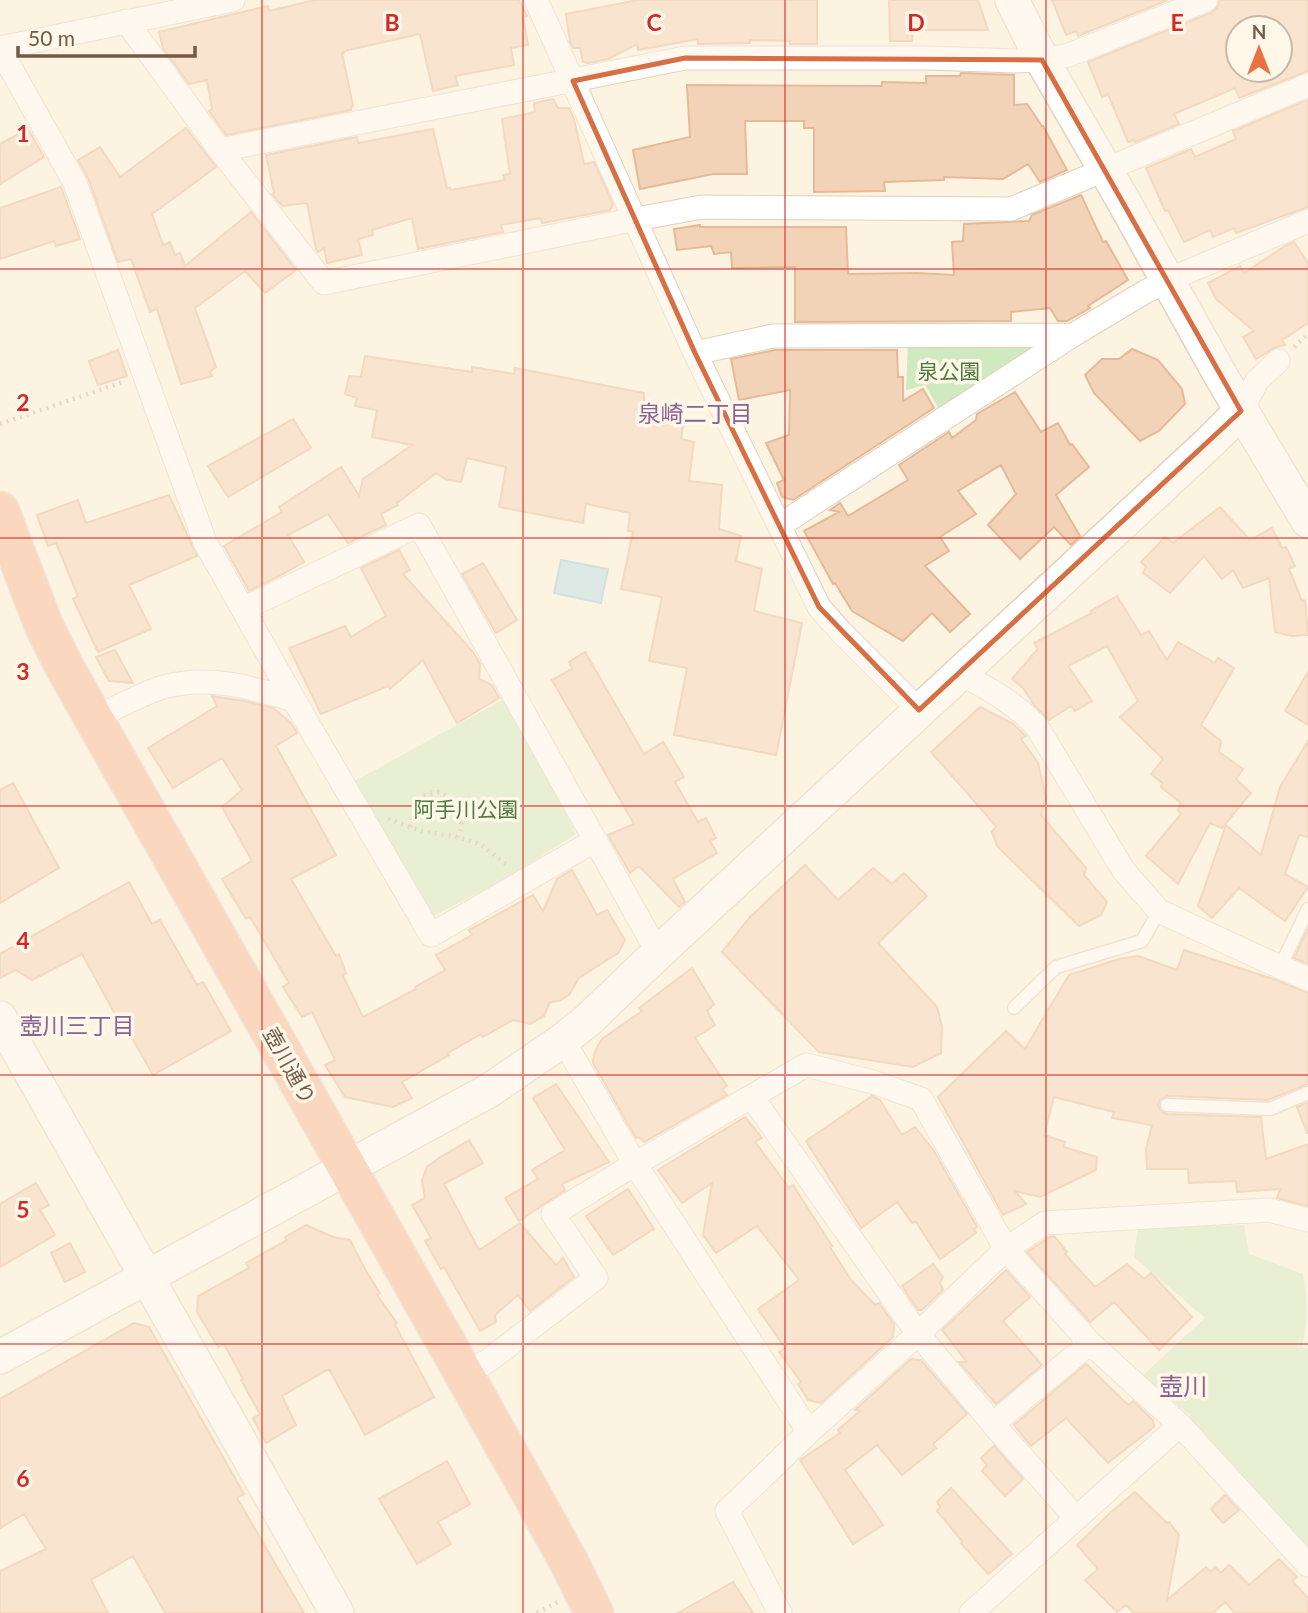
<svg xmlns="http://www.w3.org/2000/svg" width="1308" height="1613" font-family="Lato,'Noto Sans JP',sans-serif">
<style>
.green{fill:#cfeac0}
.water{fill:#b5dde6;stroke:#9bccd8;stroke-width:2}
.building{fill:#f3d3b8;stroke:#e6ba98;stroke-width:2;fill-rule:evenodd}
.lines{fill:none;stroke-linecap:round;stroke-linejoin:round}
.lane-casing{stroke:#e1d0bd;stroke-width:15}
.street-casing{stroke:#e1d0bd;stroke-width:25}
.secondary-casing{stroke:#e6d1bb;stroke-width:36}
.highway-casing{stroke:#ded7d3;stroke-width:41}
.path{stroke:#d7b69b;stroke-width:4.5;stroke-dasharray:2 5;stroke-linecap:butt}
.lane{stroke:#fff;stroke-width:12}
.street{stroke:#fff;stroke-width:23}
.secondary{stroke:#fff;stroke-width:33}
.highway{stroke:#f9b596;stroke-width:38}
.marked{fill:none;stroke:#d86e43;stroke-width:5;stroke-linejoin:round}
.grid{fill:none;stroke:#d62828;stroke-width:2;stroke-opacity:0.55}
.labels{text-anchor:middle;stroke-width:7;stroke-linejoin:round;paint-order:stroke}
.park-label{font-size:21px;fill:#4d7b3f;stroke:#fff7e8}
.street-label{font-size:21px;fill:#745a47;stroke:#fff7e8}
.neighbourhood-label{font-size:23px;fill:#896398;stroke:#fff7e8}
.quarter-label{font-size:24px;fill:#896398;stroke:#fff7e8}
.grid-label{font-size:23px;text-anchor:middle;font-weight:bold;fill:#d62828;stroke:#fff7e8;stroke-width:7;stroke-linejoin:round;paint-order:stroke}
</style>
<rect width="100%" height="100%" fill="#fdf3e1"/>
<path class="green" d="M1038,344L940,411L925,385L906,390L908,345Z
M506,698L576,834L512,875L432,917L355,781Z
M1244,1225L1249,1254L1303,1274C1308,1302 1308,1320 1302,1347L1308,1349V1550L1191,1423L1189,1414L1141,1377L1205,1318L1134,1257L1138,1228Z"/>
<path class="water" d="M561,560L608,569L601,603L554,593Z"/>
<path class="building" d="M315,0H519L527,16L523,17L528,45L511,48L514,65L455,76L458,85L433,91L420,34L344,51V53H342L353,106L351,107V110L226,135L209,111L212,109L207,80L189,84L163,48L159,32L268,6L269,11Z
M638,0H817V44H790V41L750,40V43L698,44V39L638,50L637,44L608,59L588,63L583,62L580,48H573L570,42L566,14Z
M889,0H978L988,30H913L912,41H890Z
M1052,0H1168L1078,36L1076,31L1066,35Z
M1220,0H1308V71L1239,98L1235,88L1174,114L1179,124L1135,142L1134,140L1128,142L1108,94L1102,97L1088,62L1211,13L1217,8ZM1238,28H1280V70H1238Z
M961,73L1014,75V105L1027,104L1042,126H1043L1067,170L1040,182L1028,164L1003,179L944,177V180L884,182L885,191L814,192V128H804V121H745L747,174H713L640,189L633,150L690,137L687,85L882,86V82L926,83V76H960Z
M553,99L558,108H569L574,119L584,164L594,162L613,204L610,210L542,223L541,218L501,225L503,232L418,249L412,218L372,230L373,235L358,239L362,255L327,263L324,248L318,252L316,249L307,203L282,206L272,194L274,193L266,155L357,137L358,143L433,129L447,188H450L451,190L505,180L503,175L510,174L502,119L535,112L534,103Z
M1308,100V207L1236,233L1234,228L1213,237L1210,230L1184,242L1168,210L1165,211L1146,168L1191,149L1195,157L1236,139L1233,131Z
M186,128L216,167L152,214L163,245L170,242L175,255L180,253L185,266L251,212L296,270L265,293L245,271L195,308L216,367L210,372L212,376L181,384L157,309L150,312L131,259L118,262L88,178L78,160L100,147L120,177Z
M28,129L44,157L0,184V144Z
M61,187L80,239L56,246L54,241L0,259V208Z
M1081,195L1103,242L1106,241L1128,280L1088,306L1090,308L1067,321H1058L1050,308L1011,312V321L795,322V267L732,268L731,252L714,254L711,246L677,250L674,229L700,225V227H846L848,274L917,273L954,275L952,242L963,241L964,224L1029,221L1032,215Z
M1294,242L1308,263V323L1282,340L1285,345L1274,348L1256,359L1243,337L1254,331L1216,299L1208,283L1240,266L1244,273L1285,246Z
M1132,349L1158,360L1182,389L1185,404L1159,431L1140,441L1094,393L1085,375L1102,359H1119Z
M118,350L127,376L98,385L89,361Z
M775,350H897L898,377H903V401L923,389L934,408L793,500L782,497L777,483L784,480L766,443L789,435L790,390L739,400L731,359Z
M365,356L472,372V367L514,374L515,368L644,393V408L684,418L681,439L694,442L689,481L722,485L719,529L741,536L736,561L762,569L754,611L802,623L776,755L674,735L687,668L649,661L662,597L621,589L633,531H628L630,513L586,504L583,523L499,507L506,467L467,458L461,482L445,479L436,473L397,503L398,505L381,514L386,525L348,543L328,514L288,535L304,562L281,575L249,591L224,546L282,512L279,507L341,467L359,496L363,479L412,445L372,437L377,410L355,406L357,398L345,394L349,376L361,377Z
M1015,392L1041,432L1058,423L1070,445L1072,444L1089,467L1056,495L1080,536L1071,545L1054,527L1020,559L988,525L1016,494L1001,465L958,491L976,514L940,537L949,551L925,566L970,614L950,632L932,613L903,641L852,611L835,583L833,584L804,531L839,512L830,510L840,503L848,516L908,480L899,465L949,432L952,438L976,420L977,414Z
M293,419L311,448L228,497L208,466Z
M169,495L197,556L129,585L151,629L98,652L73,599L78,596L56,543L48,546L37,515L78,500L86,523Z
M1220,507L1250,540L1272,528L1282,548L1286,547L1295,566L1289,569L1302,601L1305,600L1308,635L1292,636L1275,632L1269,578L1243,588L1233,570L1222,579L1204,556L1170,593L1143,573L1146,567L1141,562L1165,537L1173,543Z
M399,550L410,570L403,574L473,652L480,664L479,679L492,685L499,698L457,723L423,660L390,689L388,686L321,714L289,648L345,626L351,637L386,616L361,568Z
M483,563L517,620L496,633L462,574Z
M1117,596L1141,635L1149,631L1167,660L1178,642L1215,663L1218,658L1234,668L1201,725L1221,741L1219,752L1243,769L1236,779L1251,793L1222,828L1210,823L1178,884L1146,856L1181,814L1178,810L1181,803L1161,787L1162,783L1151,774L1163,759L1120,717L1138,701L1107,646L1068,666L1092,701L1075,711L1071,706L1049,720L1035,706L1023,688L1012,679L1038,649L1034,643L1092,613L1091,611Z
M115,650L133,683L109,681L96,657Z
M585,652L644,754L663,742L684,777L675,782L698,822L706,818L716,838L710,841L717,853L673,879L685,902L679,907L639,866L630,873L608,835L634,824L552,680L572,669L569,662Z
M1308,672V725L1285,711Z
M212,696L244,701L273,708L291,723L297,733L276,746L336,855L291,879L336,956L339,954L346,973L343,976L363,1017L416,989L415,987L445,970L436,955L472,935L469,930L533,895L543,911L557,879L572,870L597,915L607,910L625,940L618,953L579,978L569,995L559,1001L550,1002L544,1016L530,1024L513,1020L483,1037L481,1034L448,1053L449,1055L402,1082L412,1098L393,1107L345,1097L325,1065L335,1060L312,1012L302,1017L283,987L289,983L250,917L246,919L222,879L252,861L222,807L242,790L222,758L173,788L148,748L217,706Z
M980,707L1012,723L1026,736L1021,739L1038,763L1046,798L1041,815L1086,868L1084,875L1107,902L1101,915L1079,926L997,846L992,832L996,826L931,752Z
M1308,741V837L1299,835L1285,874L1308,887L1285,921L1239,888L1212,918L1198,906L1226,825L1261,855L1280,787Z
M13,783L59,868L0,903V790Z
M805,865L838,900L873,868L892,884L904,873L927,896L878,943L937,1007L942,1027L941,1053L913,1067L819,1052L722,952L750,917Z
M129,882L152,924L160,920L197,985L203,982L231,1031L153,1075L119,1015L116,1016L82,954L32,980L16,970L0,978V954Z
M1308,929V964L1294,958Z
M1184,950L1273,979L1308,993V1084L1268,1100L1167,1096L1160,1100L1158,1105L1162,1112L1167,1114L1261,1117L1266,1159L1308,1144V1206L1277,1198L1280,1189L1237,1192L1236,1181L1189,1183L1188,1169H1147L1146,1149L1152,1125L1112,1118L1114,1112L1054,1097L1044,1135L1065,1142L1064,1147L1097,1157L1096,1170L1040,1197L1015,1191L1026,1204L1003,1215L938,1097L1006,1031L1025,1049L1069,975L1119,959L1138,956L1177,970Z
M692,968L714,1004L707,1011L715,1025L695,1038L727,1086L722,1089L727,1095L644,1142L639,1137L636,1138L593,1063V1060L596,1049L602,1039L642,1011L639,1008Z
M556,1084L609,1162L562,1184L565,1190L519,1221L505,1198L538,1179L532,1170L565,1150L533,1098Z
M872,1096L880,1100L902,1135L915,1127L934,1151L977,1227L974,1229L976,1233L940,1259L916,1222L912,1223L897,1202L861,1228L806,1141Z
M1308,1102V1133H1307L1297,1107Z
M745,1117L762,1138L755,1142L789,1188L793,1185L832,1246L830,1247L851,1280L875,1305L879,1303L894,1324L893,1337L821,1403L808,1400L798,1384L801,1382L779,1352L785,1348L758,1309L799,1280L757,1226L716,1253L703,1235L712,1183L682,1203L658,1170Z
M469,1140L483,1163L444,1184L479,1250L520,1223L556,1265L563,1258L574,1277L530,1311L518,1295L495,1315L496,1322L480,1331L444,1267L441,1269L425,1241L431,1238L412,1205L425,1198L422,1180L427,1167L439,1158Z
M36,1183L49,1205L40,1210L55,1235L0,1267V1204Z
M628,1189L654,1229L613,1255L586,1216Z
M306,1225L333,1237L350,1240L366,1271L380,1293L377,1295L397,1323L395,1325L434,1397L365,1435L329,1369L282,1396L296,1425L266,1443L253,1418L260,1414L241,1380L243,1379L224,1344L218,1347L197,1312L198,1296L249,1268L246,1263L287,1240L285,1237Z
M1054,1236L1067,1252L1065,1254L1095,1287L1127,1264L1144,1279L1151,1273L1192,1317L1159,1350L1114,1302L1090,1322L1027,1252L1050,1237Z
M70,1243L85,1272L65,1282L51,1253Z
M933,1264L943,1277L940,1283L943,1290L922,1310H918L902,1286Z
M1006,1270L1030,1297L1003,1321L1042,1365L996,1404L959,1362H967L942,1330Z
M134,1323L149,1327L244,1494L237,1498L304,1613H165L133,1556L91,1580L108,1613H0V1571L46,1549L24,1514L0,1528V1399Z
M911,1359L921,1360L967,1414L933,1444L936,1448L902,1475L877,1445L845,1470L883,1525L853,1544L800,1460L840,1433L838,1430L860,1411L855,1410Z
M1086,1364L1128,1405L1133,1401L1153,1420L1154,1427L1108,1463L1066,1418L1031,1446L1014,1425Z
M994,1446L1023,1479L1005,1496L982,1471L987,1465L981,1458Z
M447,1461L470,1504L438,1522L451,1544L417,1564L379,1499Z
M951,1488L1012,1554L988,1574L961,1543L962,1541L937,1511L940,1507L937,1502Z
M1135,1492L1167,1523L1169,1522L1179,1535L1167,1600L1206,1567L1211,1572L1215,1567L1221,1573L1229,1565L1249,1585L1279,1559L1297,1577L1292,1581L1308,1598V1613H1235L1225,1602L1213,1613H1134L1126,1605L1117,1612L1085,1580L1098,1569L1077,1545L1110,1513Z
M1225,1495L1239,1510L1223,1523L1211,1509Z
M733,1582L753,1613H678Z"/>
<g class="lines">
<g class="lane-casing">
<path id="lane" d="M1280,967L1308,909
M1014,1008L1056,967L1142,941L1159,911
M1167,1105L1270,1109L1308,1093"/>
</g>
<g class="street-casing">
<path id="street" d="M536,0L695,353L819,607L841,632L919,710
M126,21L220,150L324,283L636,219L702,207L1011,209L1308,85
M0,48L233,0
M0,49L75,183L205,542L294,700L431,935L594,841
M220,150L685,58H929L1014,61L1042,60L1069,55L1206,0
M695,353L773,336L1073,335
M1241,411L1257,381L1278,361
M780,525L1073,335L1145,292L1168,280L1308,221
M243,609L419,525L658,953
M959,673C988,688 1015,703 1037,727L1124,871L1159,911L1280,967L1308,979
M93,719C117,708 141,693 167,686C210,675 252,688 294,700
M563,1040L635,1164L809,1432
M752,1097L918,1334L993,1424L1076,1518
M463,1375L489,1360L596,1278L553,1214L635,1164L806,1065L873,1082L921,1099L1006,1249L1090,1343L1180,1425L1308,1565
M993,1424L1090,1343
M780,1613L727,1511L809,1432L918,1334L1006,1249L1045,1223L1269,1210L1308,1220
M971,1613L1180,1425"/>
</g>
<g class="secondary-casing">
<path id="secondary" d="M1012,0L1042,60L1124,202L1222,378L1308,521
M0,1018L337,1613
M0,1357L490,1090L563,1040L588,1020L658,953L1209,443L1241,411"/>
</g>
<g class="highway-casing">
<path id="highway" d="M0,511L44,626L64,666L527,1486L570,1564L594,1613"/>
</g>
<path class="path" d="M1294,347L1308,334
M0,424L123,382
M388,819L421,831L458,837L481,845L509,866
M410,827L414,813L422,796L439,792C460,803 466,814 458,837
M537,1613L558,1602"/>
<use href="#lane" class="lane"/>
<use href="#street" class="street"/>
<use href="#secondary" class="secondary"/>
<use href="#highway" class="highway"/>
</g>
<path d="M0 0H1308V1613H0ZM685,58L1042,60L1241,411L919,710L819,607L695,353L573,81Z" fill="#fdf3e1" fill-opacity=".55" fill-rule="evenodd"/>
<path class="marked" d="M685,58L1042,60L1241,411L919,710L819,607L695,353L573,81Z"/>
<path class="grid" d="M262,0V1613M523,0V1613M785,0V1613M1046,0V1613M0,269H1308M0,538H1308M0,806H1308M0,1075H1308M0,1344H1308"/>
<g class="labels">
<g class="park-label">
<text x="949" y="379">泉公園</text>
<text x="466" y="817">阿手川公園</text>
</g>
<g class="street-label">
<text transform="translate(289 1066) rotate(61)" y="7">壺川通り</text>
</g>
<g class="neighbourhood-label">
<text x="695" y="422">泉崎二丁目</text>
<text x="77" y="1034">壺川三丁目</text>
</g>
<g class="quarter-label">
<text x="1183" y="1395">壺川</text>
</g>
</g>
<g class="grid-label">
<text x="392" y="31">B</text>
<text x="654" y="31">C</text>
<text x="916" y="31">D</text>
<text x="1177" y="31">E</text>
<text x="23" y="142">1</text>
<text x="23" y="411">2</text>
<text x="23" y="680">3</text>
<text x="23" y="949">4</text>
<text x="23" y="1218">5</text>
<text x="23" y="1487">6</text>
</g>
<g transform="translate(1259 49)"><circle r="33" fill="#fff7e8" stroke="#c7b8a8" stroke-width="2"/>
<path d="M0-5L12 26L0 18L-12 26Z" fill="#ea7142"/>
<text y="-10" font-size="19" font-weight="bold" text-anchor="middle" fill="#745a47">N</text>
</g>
<path d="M18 46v10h177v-10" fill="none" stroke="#745a47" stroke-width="3.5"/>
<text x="28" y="46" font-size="21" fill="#745a47" stroke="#fff7e8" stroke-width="5" paint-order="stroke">50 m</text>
</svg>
